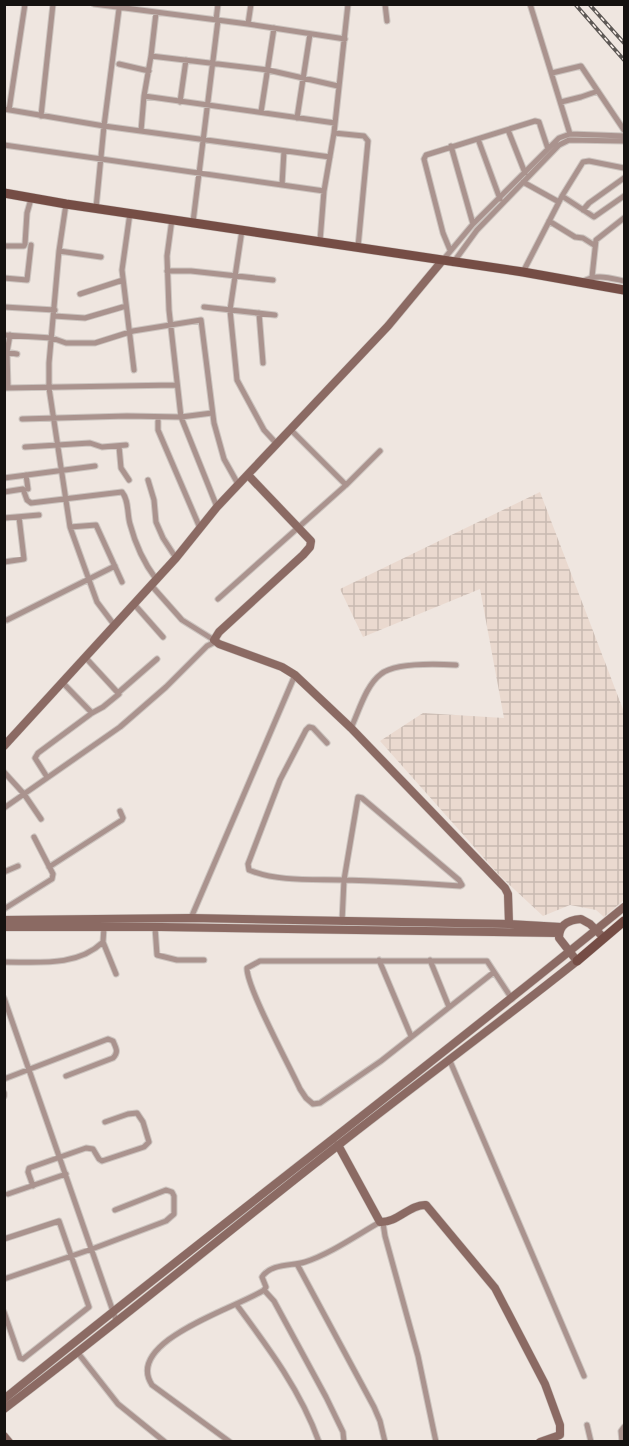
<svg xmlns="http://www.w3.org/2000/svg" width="629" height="1446" font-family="'Sofia Sans Condensed',sans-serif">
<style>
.industrial{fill:url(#industrial-grid)}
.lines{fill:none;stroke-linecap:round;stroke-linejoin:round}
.street-casing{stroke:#ccc4bf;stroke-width:7}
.secondary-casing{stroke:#ccc4bf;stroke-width:9}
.primary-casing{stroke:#ccc4bf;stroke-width:10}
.street{stroke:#aa938e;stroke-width:5}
.secondary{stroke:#8b6a63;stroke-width:8}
.primary{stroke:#754d45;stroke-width:9}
.rail-casing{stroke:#5e5956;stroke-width:4}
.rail{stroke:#fdf3ed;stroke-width:1.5;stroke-dasharray:4.5;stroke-linecap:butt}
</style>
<defs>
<pattern id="industrial-grid" width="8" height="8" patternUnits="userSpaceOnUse" patternTransform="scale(1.5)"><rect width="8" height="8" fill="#ead9cf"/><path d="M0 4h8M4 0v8" fill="none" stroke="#c8b9b1"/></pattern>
</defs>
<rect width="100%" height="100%" fill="#efe6e0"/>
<path class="industrial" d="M540,492L624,712V900L604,917L596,910L570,905L543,916L499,875L380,741L423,713L504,718L480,589L363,637L340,589Z"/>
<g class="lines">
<g class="street-casing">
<path id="street" d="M94,4L248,24L345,39
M385,4L387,21
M530,4L570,134
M119,9L104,126L330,157
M156,13L151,56L144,96L335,123
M216,20L218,4
M248,24L251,4
M151,56L268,70L338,86
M119,64L149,71
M552,73L581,66L624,130
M180,102L186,60
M561,102L581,97L598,91
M4,109L104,126L96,208
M9,110L25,4
M261,112L274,28
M41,116L53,4
M297,118L310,34
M508,130L525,173
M141,131L144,96
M334,133L348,4
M478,139L500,199
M4,145L324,191
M451,146L473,224
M523,182L559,202L562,196L594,217L624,196
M282,185L284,151
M562,196L583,162L589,161L624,168
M66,204L59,251L49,363V388L70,527L97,602L115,626
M583,210L589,203L624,178
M130,213L122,270L134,370
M172,219L167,256L169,310L181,417L217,507
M549,221L575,237L583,238L594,245
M193,222L218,20
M242,230L230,310L237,380L264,430L276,443
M320,241L324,191L334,133L364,136L368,141L358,247
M4,246H24L25,244L27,213L31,199
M450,250L443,233L424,159L426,155L535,121L539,122L548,149
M59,251L101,257
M443,260L473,224L559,138L570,134L624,136
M453,263L477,230L559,145L569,140L624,141
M167,271H191L273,280
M523,272L559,202
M592,277L596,240L624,218
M4,278L27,280L31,245
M582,282C595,273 610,278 624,281
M80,294L123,280
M4,307L55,310
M204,307L275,315
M259,313L263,363
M54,316L85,318L126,306
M4,335L52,338L66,343H95L133,331L201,320L214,423L224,459L238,484
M6,352L17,354
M4,388L176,385
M8,388L7,352L10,335
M158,418V430L200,528
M22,419L127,416L181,417L212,413
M119,446L121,468L129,480
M25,447L90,443L102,447L126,445
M26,475L28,489
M4,478L95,466
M148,480L154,500L156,522L163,538L176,558
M346,485L380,451
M4,492L23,489L27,500L31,503L122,492C129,500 127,514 130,524C135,543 144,563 156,579
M4,518L39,515
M70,527L96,525L122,582
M4,562L24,559L19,517
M151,585L182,620L214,640
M218,599L346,485L290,429
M134,604L163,637
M7,620L115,566
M62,682L92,713
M119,692L157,659
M351,728C359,711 366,685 381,674C396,662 438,664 456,665
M327,743L313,728L309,727L306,730L280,780L248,864L249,870C279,882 313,879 345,880C383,881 421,883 460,886L462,885L459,880L362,798L358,797L344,880L342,922
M4,772L24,794L41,819
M47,777L35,758L38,753L92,713L103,707L119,694L85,657
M4,808L120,727L166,687L207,646L215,642
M49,867L122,820L123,818L120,811
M4,872L18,866
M4,909L52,879L53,874L34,837
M191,918L295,675
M155,927L157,955L177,960H204
M103,942L116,974
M379,960L411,1036
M430,960L449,1007
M4,962C38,962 77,967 103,942L104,927
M494,972L381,1061L320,1103L313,1104L306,1098L300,1089C290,1067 246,986 247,968L260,961H487L512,999
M4,998L116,1320
M450,1061L584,1376
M4,1079L108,1039L113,1041C116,1048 119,1052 113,1058L66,1076
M4,1093V1096
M33,1186L28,1172L29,1168L86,1148L93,1149L99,1159L102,1161L144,1147L149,1142L143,1122L137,1113L128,1114L105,1122
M8,1194L66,1174
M383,1223L385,1236L418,1356L436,1442
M4,1239L59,1221L89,1307L23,1359L20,1358L4,1312
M297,1264L374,1407L380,1421L385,1442
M4,1279L92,1249L166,1221L174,1214V1196L172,1192L166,1190L115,1210
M264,1290L274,1301L326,1397L343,1432L344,1442
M236,1304C268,1347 301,1391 319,1442
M78,1353L118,1404L165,1442
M587,1425L591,1442
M230,1442L152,1385C123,1341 239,1307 264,1290L266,1287L262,1277C271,1263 292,1266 305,1262C330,1254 357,1235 380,1222
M622,1442L621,1431L624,1427"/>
</g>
<g class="secondary-casing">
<path id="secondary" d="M248,475L311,541L310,547L303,555L219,632L214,640L219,644L282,667L295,675L351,728L505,888L508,894L509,924
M4,746L176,558L217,507L388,326L442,261
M4,920L191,918L509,924L561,927
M4,927H161L559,933
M338,1145L380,1222C397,1223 410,1204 426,1205L495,1288L545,1384L560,1425V1435L540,1442
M4,1399C209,1233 420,1074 624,907
M4,1409C116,1324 225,1234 336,1147C416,1084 498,1024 577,961L559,938C559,924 569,920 581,919L590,924L604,938
M4,1436L9,1442"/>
</g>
<g class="primary-casing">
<path id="primary" d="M4,193L66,204L523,272L624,290
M577,961L624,921"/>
</g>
<use href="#street" class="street"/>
<use href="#secondary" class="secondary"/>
<use href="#primary" class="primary"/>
<g class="rail-casing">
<path id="rail" d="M575,4L624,60
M589,4L624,43"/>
</g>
<use href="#rail" class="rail"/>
</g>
<rect width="629" height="1446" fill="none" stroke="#151210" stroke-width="12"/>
</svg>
